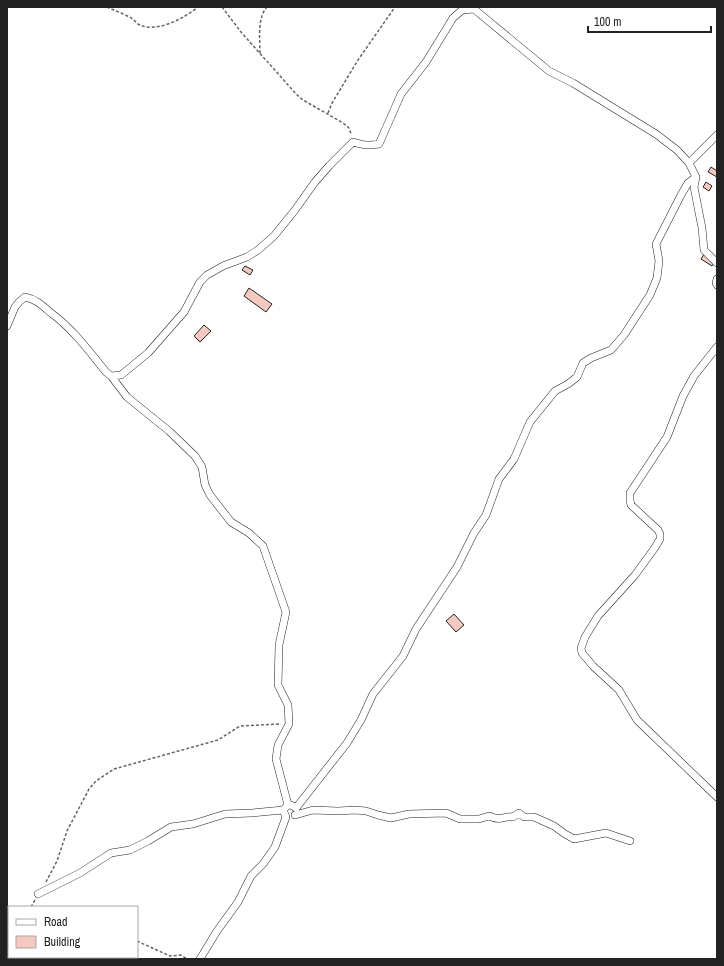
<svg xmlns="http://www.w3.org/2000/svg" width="724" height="966" font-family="'Archivo Narrow',sans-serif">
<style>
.building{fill:#f3c9c0;stroke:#222}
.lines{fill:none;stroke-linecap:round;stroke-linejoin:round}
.street-casing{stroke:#222;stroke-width:8}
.path{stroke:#646464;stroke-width:1.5;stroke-dasharray:3 2;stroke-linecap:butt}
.street{stroke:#fff;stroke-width:7}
</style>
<rect width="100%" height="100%" fill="#fff"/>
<path class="building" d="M711,167L717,171V177L708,172Z
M706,182L712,186L709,191L703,187Z
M706,251L717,259L712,266L701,259Z
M245,266L253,270L250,275L242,270Z
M249,288L272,304L266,312L244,296Z
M204,325L211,331L200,342L194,336Z
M454,614L464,625L456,632L446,621Z"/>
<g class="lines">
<g class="street-casing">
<path id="street" d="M689,163L717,135
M717,279L716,283L717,285
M7,326L15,307L19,302L25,297C36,299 43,306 51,313C73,329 89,351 106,372L111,376L121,375L148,353L184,312L200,282L207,275L223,266L247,257L258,250L274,236L295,210L315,182L329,166L353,142C363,145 369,146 379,144L401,94L426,62L453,18L462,10L474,9L549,71L573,83L656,134L677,150L689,163L696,177L694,187L702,228L704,250L717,263
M717,347L694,376L683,396L667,437L630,493V500L631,505L658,530L660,534V539L654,549L635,575L598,616L585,637L581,648L582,653L593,666L619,690L637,720L717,797
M111,376L127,397L169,431L195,456L202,467L205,485L210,495L231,522L249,533L263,546L286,612L279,645L278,685L288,705L289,724L278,745L276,759L288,805L283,810L286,817L275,847L263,864L251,876L238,902L217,931L200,959
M288,805H291L296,808L347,743L361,720L373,694L403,656L416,629L457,567L474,533L486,515L499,479L514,459L530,422L555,391L568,384L577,377L583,363L591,358L611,350L624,335L650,295L657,278L659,261L656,244L681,195L688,183L696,177
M295,815L313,810L338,811L355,810L366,811L378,815L391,818L409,814L446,813L460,819H479L489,816C502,822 504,815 513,817L519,813L524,817H534L554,826L565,834L574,839L606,833L630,841
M38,894L80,873L111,853L130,850L148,841L171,827L193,824L225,814L252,813L283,810"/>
</g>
<path class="path" d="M107,7C115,11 125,14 133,19C135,21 137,24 140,25C157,33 185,18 198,7
M222,7L241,32L296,94L303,100L343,123L349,128L351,134
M260,53C260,39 257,18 267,7
M328,113L332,103L358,60L395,7
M46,882L57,861L67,831L89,789L96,781L114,769L218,740L240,726L281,724
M31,907L35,900
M7,933L9,931
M137,941L170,956L181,955L187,959
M48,957L50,959
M116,959L117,957"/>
<use href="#street" class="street"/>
</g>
<rect width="724" height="966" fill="none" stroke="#222222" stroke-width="16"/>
<rect x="8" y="906" width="130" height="52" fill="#ffffff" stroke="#a7a7a7"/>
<rect x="16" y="919" width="20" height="6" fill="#ffffff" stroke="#a7a7a7"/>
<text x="44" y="926" font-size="12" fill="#222222">Road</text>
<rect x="16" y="936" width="20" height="12" fill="#f3c9c0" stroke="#a7a7a7"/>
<text x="44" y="946" font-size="12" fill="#222222">Building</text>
<path d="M588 26v6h123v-6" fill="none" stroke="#222222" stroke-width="2"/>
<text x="594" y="26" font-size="12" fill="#222222" stroke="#ffffff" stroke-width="3" paint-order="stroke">100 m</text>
</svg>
